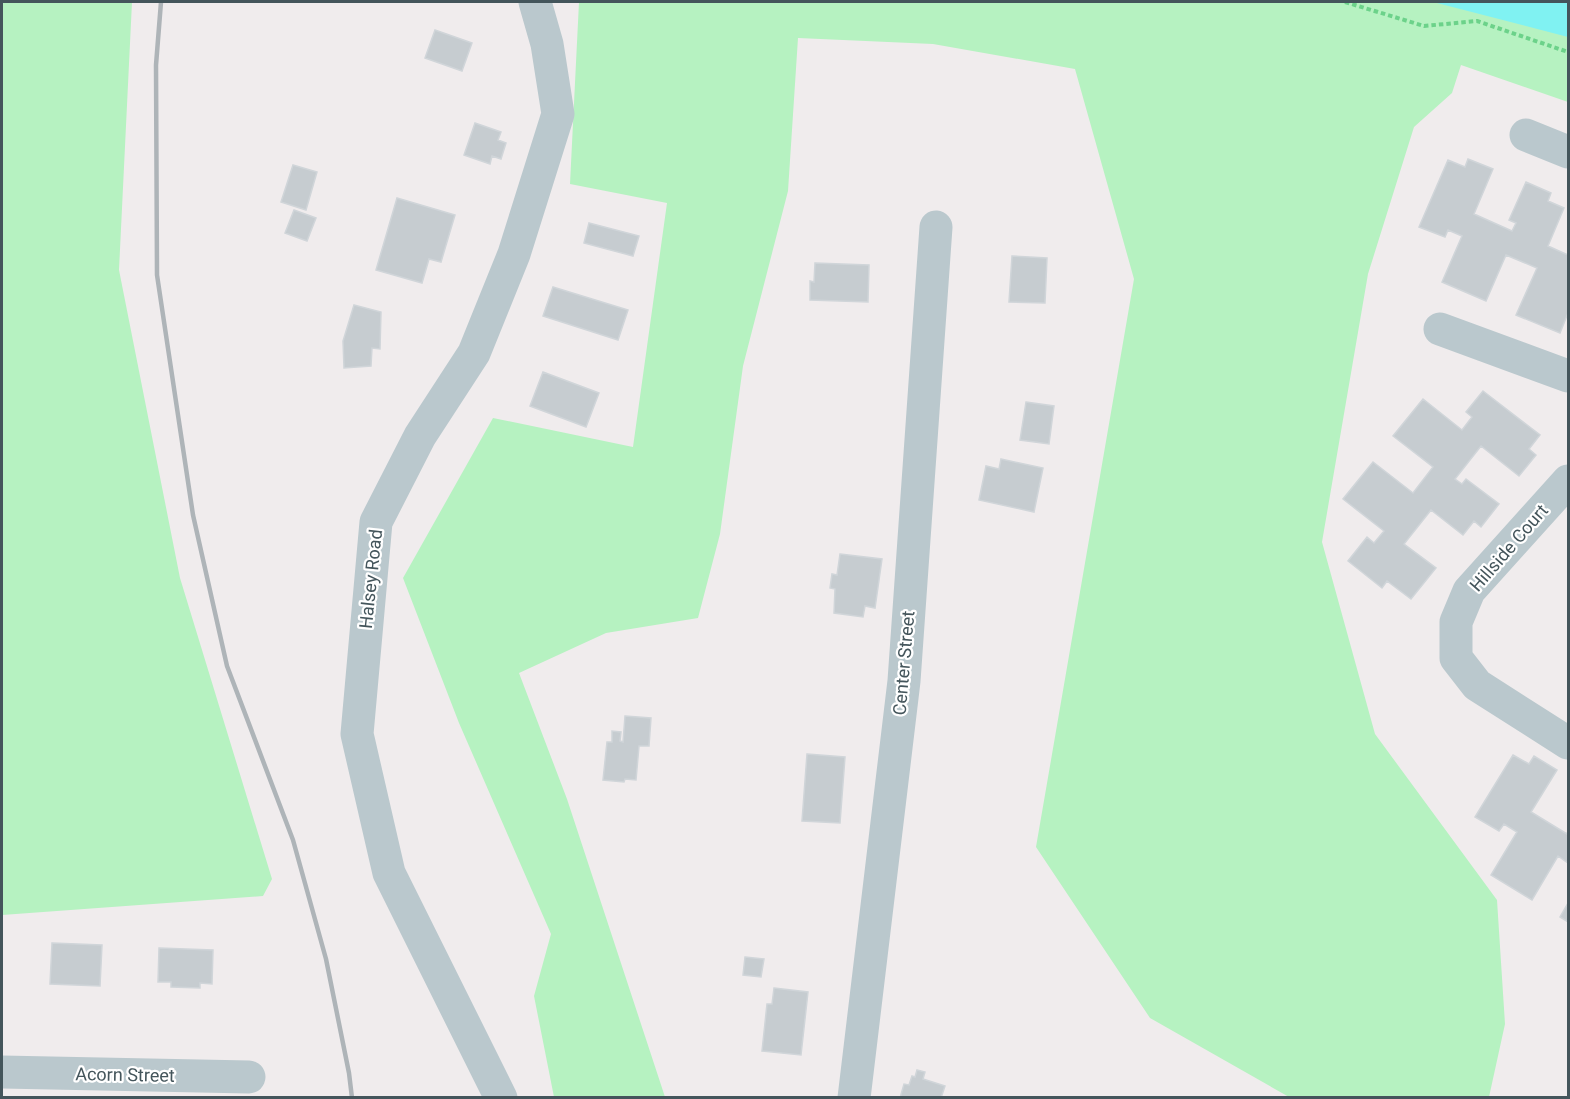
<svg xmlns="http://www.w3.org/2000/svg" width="1570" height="1099" font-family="Roboto,sans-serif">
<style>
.green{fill:#b6f2c1}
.water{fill:#80f2f2}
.building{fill:#c6ccd0;stroke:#d0d5d9;stroke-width:1.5}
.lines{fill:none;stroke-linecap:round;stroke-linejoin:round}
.path{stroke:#6cd28a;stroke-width:4;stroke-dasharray:4.5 3;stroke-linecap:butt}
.minor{stroke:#bac8cd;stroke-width:33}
.rail{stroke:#aeb4b8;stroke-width:4.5}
.labels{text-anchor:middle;stroke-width:4.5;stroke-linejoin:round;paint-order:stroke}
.street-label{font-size:18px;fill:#44555b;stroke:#fff}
</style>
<rect width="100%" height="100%" fill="#f0eced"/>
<path class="green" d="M2,2H132L119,270L180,578L272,879L263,896L2,915Z
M579,2H1568V102L1461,65L1452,93L1414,127L1368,274L1322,542L1375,734L1497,900L1505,1024L1489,1097H1289L1150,1018L1036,847L1134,279L1075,69L933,44L798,38L788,191L743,366L720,534L698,618L606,633L519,673L567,799L665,1097H554L534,996L551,934L459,723L403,578L493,418L633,447L667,203L570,184Z"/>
<path class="water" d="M1433,2H1568V37Z"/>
<path class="building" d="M435,30L472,43L462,71L425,58Z
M475,123L501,132L498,140L506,143L501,159L492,156L490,164L464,155Z
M1468,159L1493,169L1474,214L1512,231L1516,223L1509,220L1526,182L1551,193L1548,201L1564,208L1548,246L1568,255V313L1560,333L1516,315L1537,268L1506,255L1486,301L1442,282L1462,236L1448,230L1445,237L1419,227L1448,160L1465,167Z
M293,165L317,172L306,210L281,202Z
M397,198L455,215L441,262L429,259L422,283L376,270Z
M294,210L316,218L307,241L285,233Z
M589,223L639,236L633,256L584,243Z
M1012,256L1047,258L1045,303L1009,302Z
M815,263L869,265L868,302L810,300V281L814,282Z
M553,287L628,310L618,340L543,316Z
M354,305L381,312L380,349L372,348L371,366L344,368L343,341Z
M543,372L599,393L586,427L530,406Z
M1483,391L1540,435L1529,449L1536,455L1519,476L1481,446L1455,479L1462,484L1466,479L1499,504L1481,527L1474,521L1463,535L1431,510L1404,544L1436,568L1411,599L1387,581L1382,588L1348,561L1367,537L1374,543L1384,531L1343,499L1373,462L1413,493L1433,467L1393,436L1423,399L1462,430L1472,417L1466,412Z
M1026,402L1054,406L1049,444L1020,440Z
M1001,459L1043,468L1034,512L979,500L986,466L999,469Z
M840,554L882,559L875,608L865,606L863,617L834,613L835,589L830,588L832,574L837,575Z
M625,716L651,718L649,746H639L636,780L625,779L624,782L603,780L607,742H612V731L621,732L620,741L623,742Z
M807,754L845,757L840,823L802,821Z
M1513,755L1529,764L1534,756L1557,770L1531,812L1567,834L1568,831V863L1558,856L1532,900L1491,875L1517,832L1504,824L1499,831L1475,817Z
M1568,903V922L1560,917Z
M52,943L102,945L100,986L50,984Z
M159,948L213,950L212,984L200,983V988L171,987V982H158Z
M745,957L764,959L761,977L743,975Z
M774,988L808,992L801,1055L762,1051L767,1004H772Z
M917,1070L925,1072L923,1079L945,1086L941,1098H900L904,1084L909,1085L912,1076L915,1077Z"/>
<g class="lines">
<path class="path" d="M1345,2L1424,26L1477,21L1568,52"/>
<path class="minor" d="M1526,135L1568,152
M1440,329L1568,376
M1568,481L1469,591L1456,622V658L1477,685L1568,743
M2,1072L249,1077
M501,1098L389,873L357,734L376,522L420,436L474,353L514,254L558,114L547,44L535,2
M854,1098L904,681L936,227"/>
<path class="rail" d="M161,2L156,65L157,275L193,515L227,666L293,840L326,959L349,1073L352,1098"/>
</g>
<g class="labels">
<g class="street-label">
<text transform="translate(1509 548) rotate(-49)" y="6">Hillside Court</text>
<text transform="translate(371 579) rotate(-84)" y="6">Halsey Road</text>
<text transform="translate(904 663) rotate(-85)" y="6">Center Street</text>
<text transform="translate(125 1075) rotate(1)" y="6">Acorn Street</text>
</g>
</g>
<rect width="1570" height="1099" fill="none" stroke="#44555b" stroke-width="6"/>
</svg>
